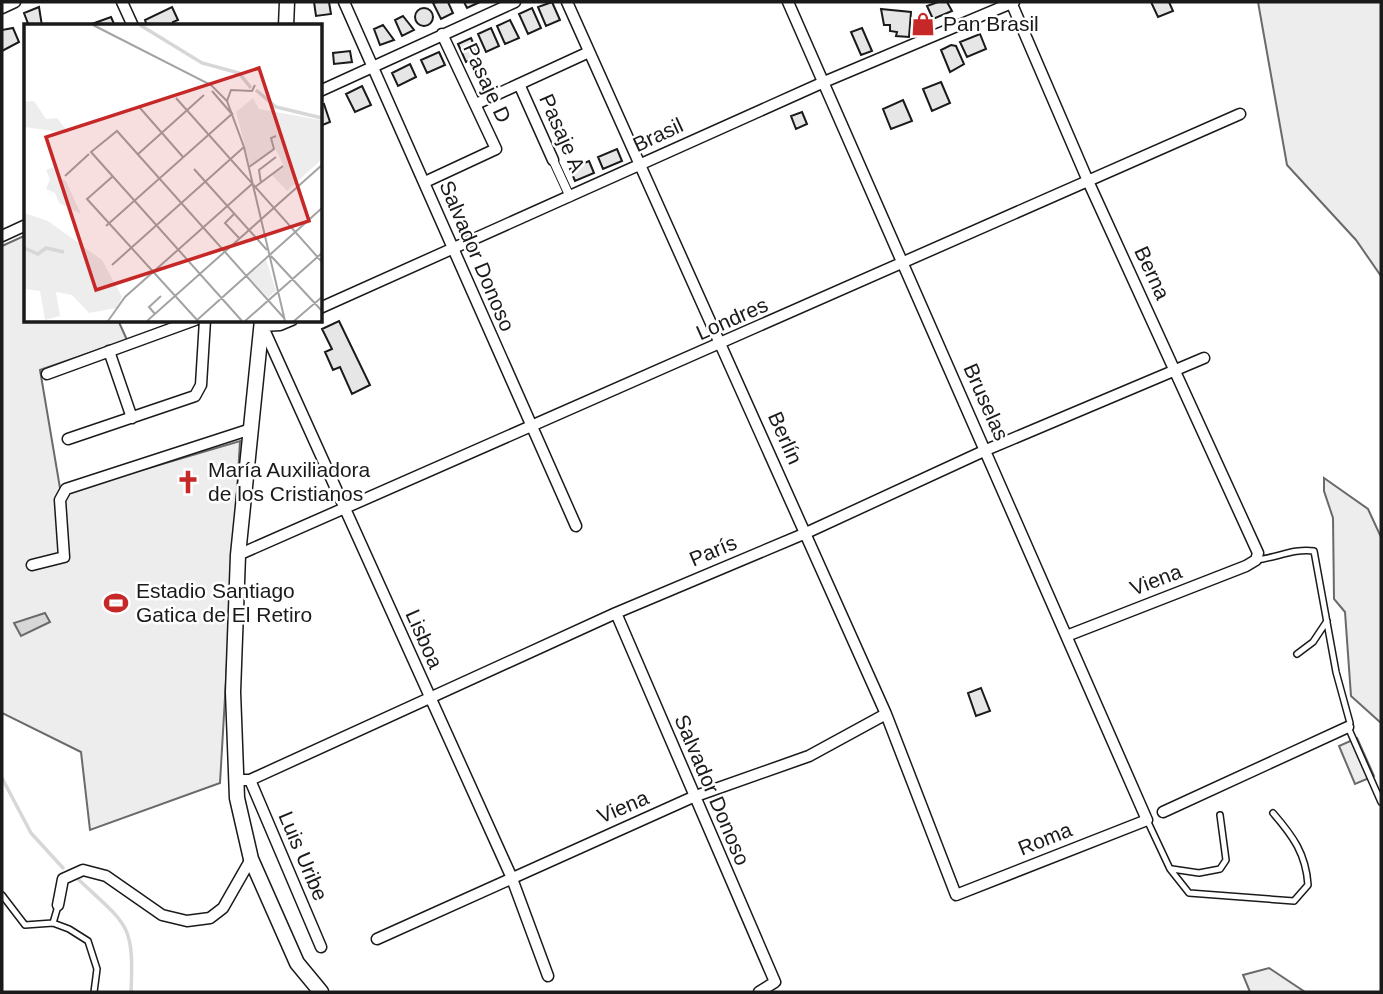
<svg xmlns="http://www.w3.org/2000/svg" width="1383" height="994" font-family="Helvetica,sans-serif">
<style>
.built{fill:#ededed;stroke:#6a6a6a;stroke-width:2}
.water{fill:#d7d7d7;stroke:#6a6a6a;stroke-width:2}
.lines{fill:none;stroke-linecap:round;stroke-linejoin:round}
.stream{stroke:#d7d7d7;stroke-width:3.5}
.building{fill:#e6e6e6;stroke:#1a1a1a;stroke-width:2}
.service-casing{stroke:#1a1a1a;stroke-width:8}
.pedestrian-casing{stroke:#1a1a1a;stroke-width:10}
.minor-casing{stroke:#1a1a1a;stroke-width:13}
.tertiary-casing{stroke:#1a1a1a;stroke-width:17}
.service{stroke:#fff;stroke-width:5}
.pedestrian{stroke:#fff;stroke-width:8}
.minor{stroke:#fff;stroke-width:10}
.tertiary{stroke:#fff;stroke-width:14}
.labels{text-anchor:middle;stroke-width:5;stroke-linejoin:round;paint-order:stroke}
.poi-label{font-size:21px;fill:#1a1a1a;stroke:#fff;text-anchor:start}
.street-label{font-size:21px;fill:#1a1a1a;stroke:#fff}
.inset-river{fill:none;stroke:#d7d7d7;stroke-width:3.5}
.inset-road{fill:none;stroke:#a3a3a3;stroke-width:2}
.view{fill:#c62828;fill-opacity:0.15;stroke:#c62828;stroke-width:3.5}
.inset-edge{fill:none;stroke:#1a1a1a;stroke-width:3.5}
</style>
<rect width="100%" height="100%" fill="#fff"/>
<path class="built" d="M1258,2H1381V276L1356,240L1287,165Z
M26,235V320H118L127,340L40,370L61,494L240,441L220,783L90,830L81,752L2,713V246Z
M1324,478L1368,509L1381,537V723L1351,696L1345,612L1334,599L1333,518L1324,491Z
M1357,738L1374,776L1355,784L1339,746Z
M1269,968L1305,992H1250L1243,975Z"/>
<path class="water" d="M45,613L50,622L21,636L14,623Z"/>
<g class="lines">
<path class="stream" d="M2,778L31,833L63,868
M79,880C128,926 134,923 131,992"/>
</g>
<path class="building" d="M314,2H329L331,14L316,16Z
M437,2H448L453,13L441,19L433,3Z
M464,2H480L467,8Z
M552,2L560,20L546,26L538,7Z
M938,2H947L952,11L933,19L927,6Z
M1151,2H1169L1173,11L1158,17Z
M39,7L42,26H29L24,13Z
M172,7L178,20L173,22L174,25L147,26L145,20Z
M415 17a9 9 0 1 1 18 0a9 9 0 1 1-18 0Z
M532,8L541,28L528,34L519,14Z
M881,9L911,12L909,37L896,36L897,32L890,31V25H884Z
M403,16L414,30L402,36L395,20Z
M111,17L115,26H89V25Z
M510,20L519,38L505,44L497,26Z
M383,25L394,40L380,45L374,29Z
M13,28L19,42L2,51V30Z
M491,28L499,46L486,52L478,34Z
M862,28L872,51L861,55L851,32Z
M980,34L986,49L967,57L960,42Z
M471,38L479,57L466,62L458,44Z
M951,45L956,46L964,64L950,72L941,50Z
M350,51L352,62L334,64L333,53Z
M439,52L445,65L427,73L421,60Z
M410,64L416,77L398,86L392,73Z
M941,82L950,103L932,111L923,89Z
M362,86L371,105L355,112L346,94Z
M903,100L912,121L891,129L883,109Z
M324,104L330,122L320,126V105Z
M802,112L807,124L796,129L791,116Z
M617,149L622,161L603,169L598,157Z
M589,161L594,173L575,181L570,169Z
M339,321L370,385L352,394L340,367L333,370L325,352L332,349L322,329Z
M981,688L990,711L976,716L968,693Z"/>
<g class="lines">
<g class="service-casing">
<path id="service" d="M1256,560C1276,558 1294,548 1314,551L1336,672L1350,723L1348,727L1381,802
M1297,654L1313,642L1327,621
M1147,820L1170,869L1189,893L1294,901L1308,885C1306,854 1293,836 1273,813
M1172,869L1199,873L1220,869L1226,860L1220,815
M2,895L25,925L53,923L58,906
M53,923L69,929L88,941L97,969L94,992"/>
</g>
<g class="pedestrian-casing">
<path id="pedestrian" d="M553,160L570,197"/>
</g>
<g class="minor-casing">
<path id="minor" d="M122,2L133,26
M344,2L576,526
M567,2L886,714L956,895L1147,820L788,2
M1011,2L1088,181L1258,553L1256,560L1246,566L1069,635
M2,8L15,2
M519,84L553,160
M320,91L515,2
M476,104L589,52
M425,182L496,149L442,34
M2,236L26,225
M320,308L824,82L1014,2
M262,325L511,876L548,976
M262,326L280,325L292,320
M109,351L132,418
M47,374L195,320
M68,439L195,396L201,385L205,320
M238,555L1240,114
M32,565L64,557L60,500L66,489L251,429
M616,613L775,982L759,992
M237,780H250L616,613L806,533L986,450L1204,358
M250,780L321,947
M1163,812L1348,727
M58,905L63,879L83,870L106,876L162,915L187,921L210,918L223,908L251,859
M377,939L693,797L809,756L886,714"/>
</g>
<g class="tertiary-casing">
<path id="tertiary" d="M286,26L287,2
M262,320L238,555L233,692L237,798L251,859L297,963L321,992"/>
</g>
<use href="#service" class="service"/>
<use href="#pedestrian" class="pedestrian"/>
<use href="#minor" class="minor"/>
<use href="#tertiary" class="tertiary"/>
</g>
<defs>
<g id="shop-bare" transform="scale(1.89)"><path d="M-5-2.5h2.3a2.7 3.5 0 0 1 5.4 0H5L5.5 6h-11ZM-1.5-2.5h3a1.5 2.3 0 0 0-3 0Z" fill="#c62828" stroke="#fff" stroke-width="2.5" paint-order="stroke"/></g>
<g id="church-bare" transform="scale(1.89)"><path d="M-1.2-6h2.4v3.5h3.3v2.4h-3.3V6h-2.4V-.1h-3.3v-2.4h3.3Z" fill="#c62828" stroke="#fff" stroke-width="2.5" paint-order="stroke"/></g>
<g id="stadium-bare" transform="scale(1.89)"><path d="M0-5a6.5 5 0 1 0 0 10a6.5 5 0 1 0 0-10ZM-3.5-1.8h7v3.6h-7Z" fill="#c62828" stroke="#fff" stroke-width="2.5" paint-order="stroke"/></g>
</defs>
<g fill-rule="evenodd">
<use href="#shop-bare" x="923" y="24"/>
<use href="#church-bare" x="188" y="482"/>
<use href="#stadium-bare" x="116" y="603"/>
</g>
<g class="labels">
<g class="poi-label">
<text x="943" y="31">Pan Brasil</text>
<text x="208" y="477">María Auxiliadora<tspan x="208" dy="24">de los Cristianos</tspan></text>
<text x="136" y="598">Estadio Santiago<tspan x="136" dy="24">Gatica de El Retiro</tspan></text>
</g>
<g class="street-label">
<text transform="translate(487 83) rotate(65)" y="7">Pasaje D</text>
<text transform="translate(562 133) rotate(66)" y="7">Pasaje A</text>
<text transform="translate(658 135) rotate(-25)" y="7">Brasil</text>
<text transform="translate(477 256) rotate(67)" y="7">Salvador Donoso</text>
<text transform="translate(1152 273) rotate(65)" y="7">Berna</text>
<text transform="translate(732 319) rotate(-24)" y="7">Londres</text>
<text transform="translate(986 402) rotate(66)" y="7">Bruselas</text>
<text transform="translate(785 438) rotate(66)" y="7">Berlín</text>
<text transform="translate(713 551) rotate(-23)" y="7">París</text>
<text transform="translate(1156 580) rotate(-21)" y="7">Viena</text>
<text transform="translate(424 639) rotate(66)" y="7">Lisboa</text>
<text transform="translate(712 790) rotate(67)" y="7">Salvador Donoso</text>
<text transform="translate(623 807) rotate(-23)" y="7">Viena</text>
<text transform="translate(1045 839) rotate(-22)" y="7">Roma</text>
<text transform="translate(303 856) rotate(67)" y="7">Luis Uribe</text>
</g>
</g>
<g transform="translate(24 24)">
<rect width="298" height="298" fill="#fff"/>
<path d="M229,74L235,85L297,96V136L263,167L248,151L260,142L251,124L226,141L212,88ZM10,77L22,95L33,94L45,109L0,103V78ZM30,143L33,153L42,157L57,190L35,179L31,169L22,165L26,155L22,146ZM0,189L24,197L78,236L98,273L92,284L65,289L48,271L32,268L36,292L21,296L16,267L0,265ZM242,236L252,266L244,274L224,252Z" fill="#ededed"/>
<path class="inset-river" d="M116,1L178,39L215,49L227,64M232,66L252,83L298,94M0,224L14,230L22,224L40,228"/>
<path class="inset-road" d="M69,1L187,61L203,77L220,123L261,297M188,67L207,89M152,74L298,238M203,77L207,66L228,67L231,61M119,81L116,84L159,133M113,131L180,71M225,143L250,125L247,114L252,112M170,145L243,226M41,152L65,130M88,153L63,175L174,297M237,159L235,146L252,133M231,163L259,142M210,190L201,199L215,214M82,202L209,89M247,232L298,287M88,241L220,123M131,290L125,283L137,272M84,297L101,273L228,160M123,297L298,141M172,297L298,184M218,297L67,128L93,107L260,294M221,297L298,229M270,297L298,273"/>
<path class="view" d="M235,44L285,197L72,266L22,113Z"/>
<rect width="298" height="298" class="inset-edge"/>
</g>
<rect width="1383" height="994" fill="none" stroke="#1a1a1a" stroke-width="7"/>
</svg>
